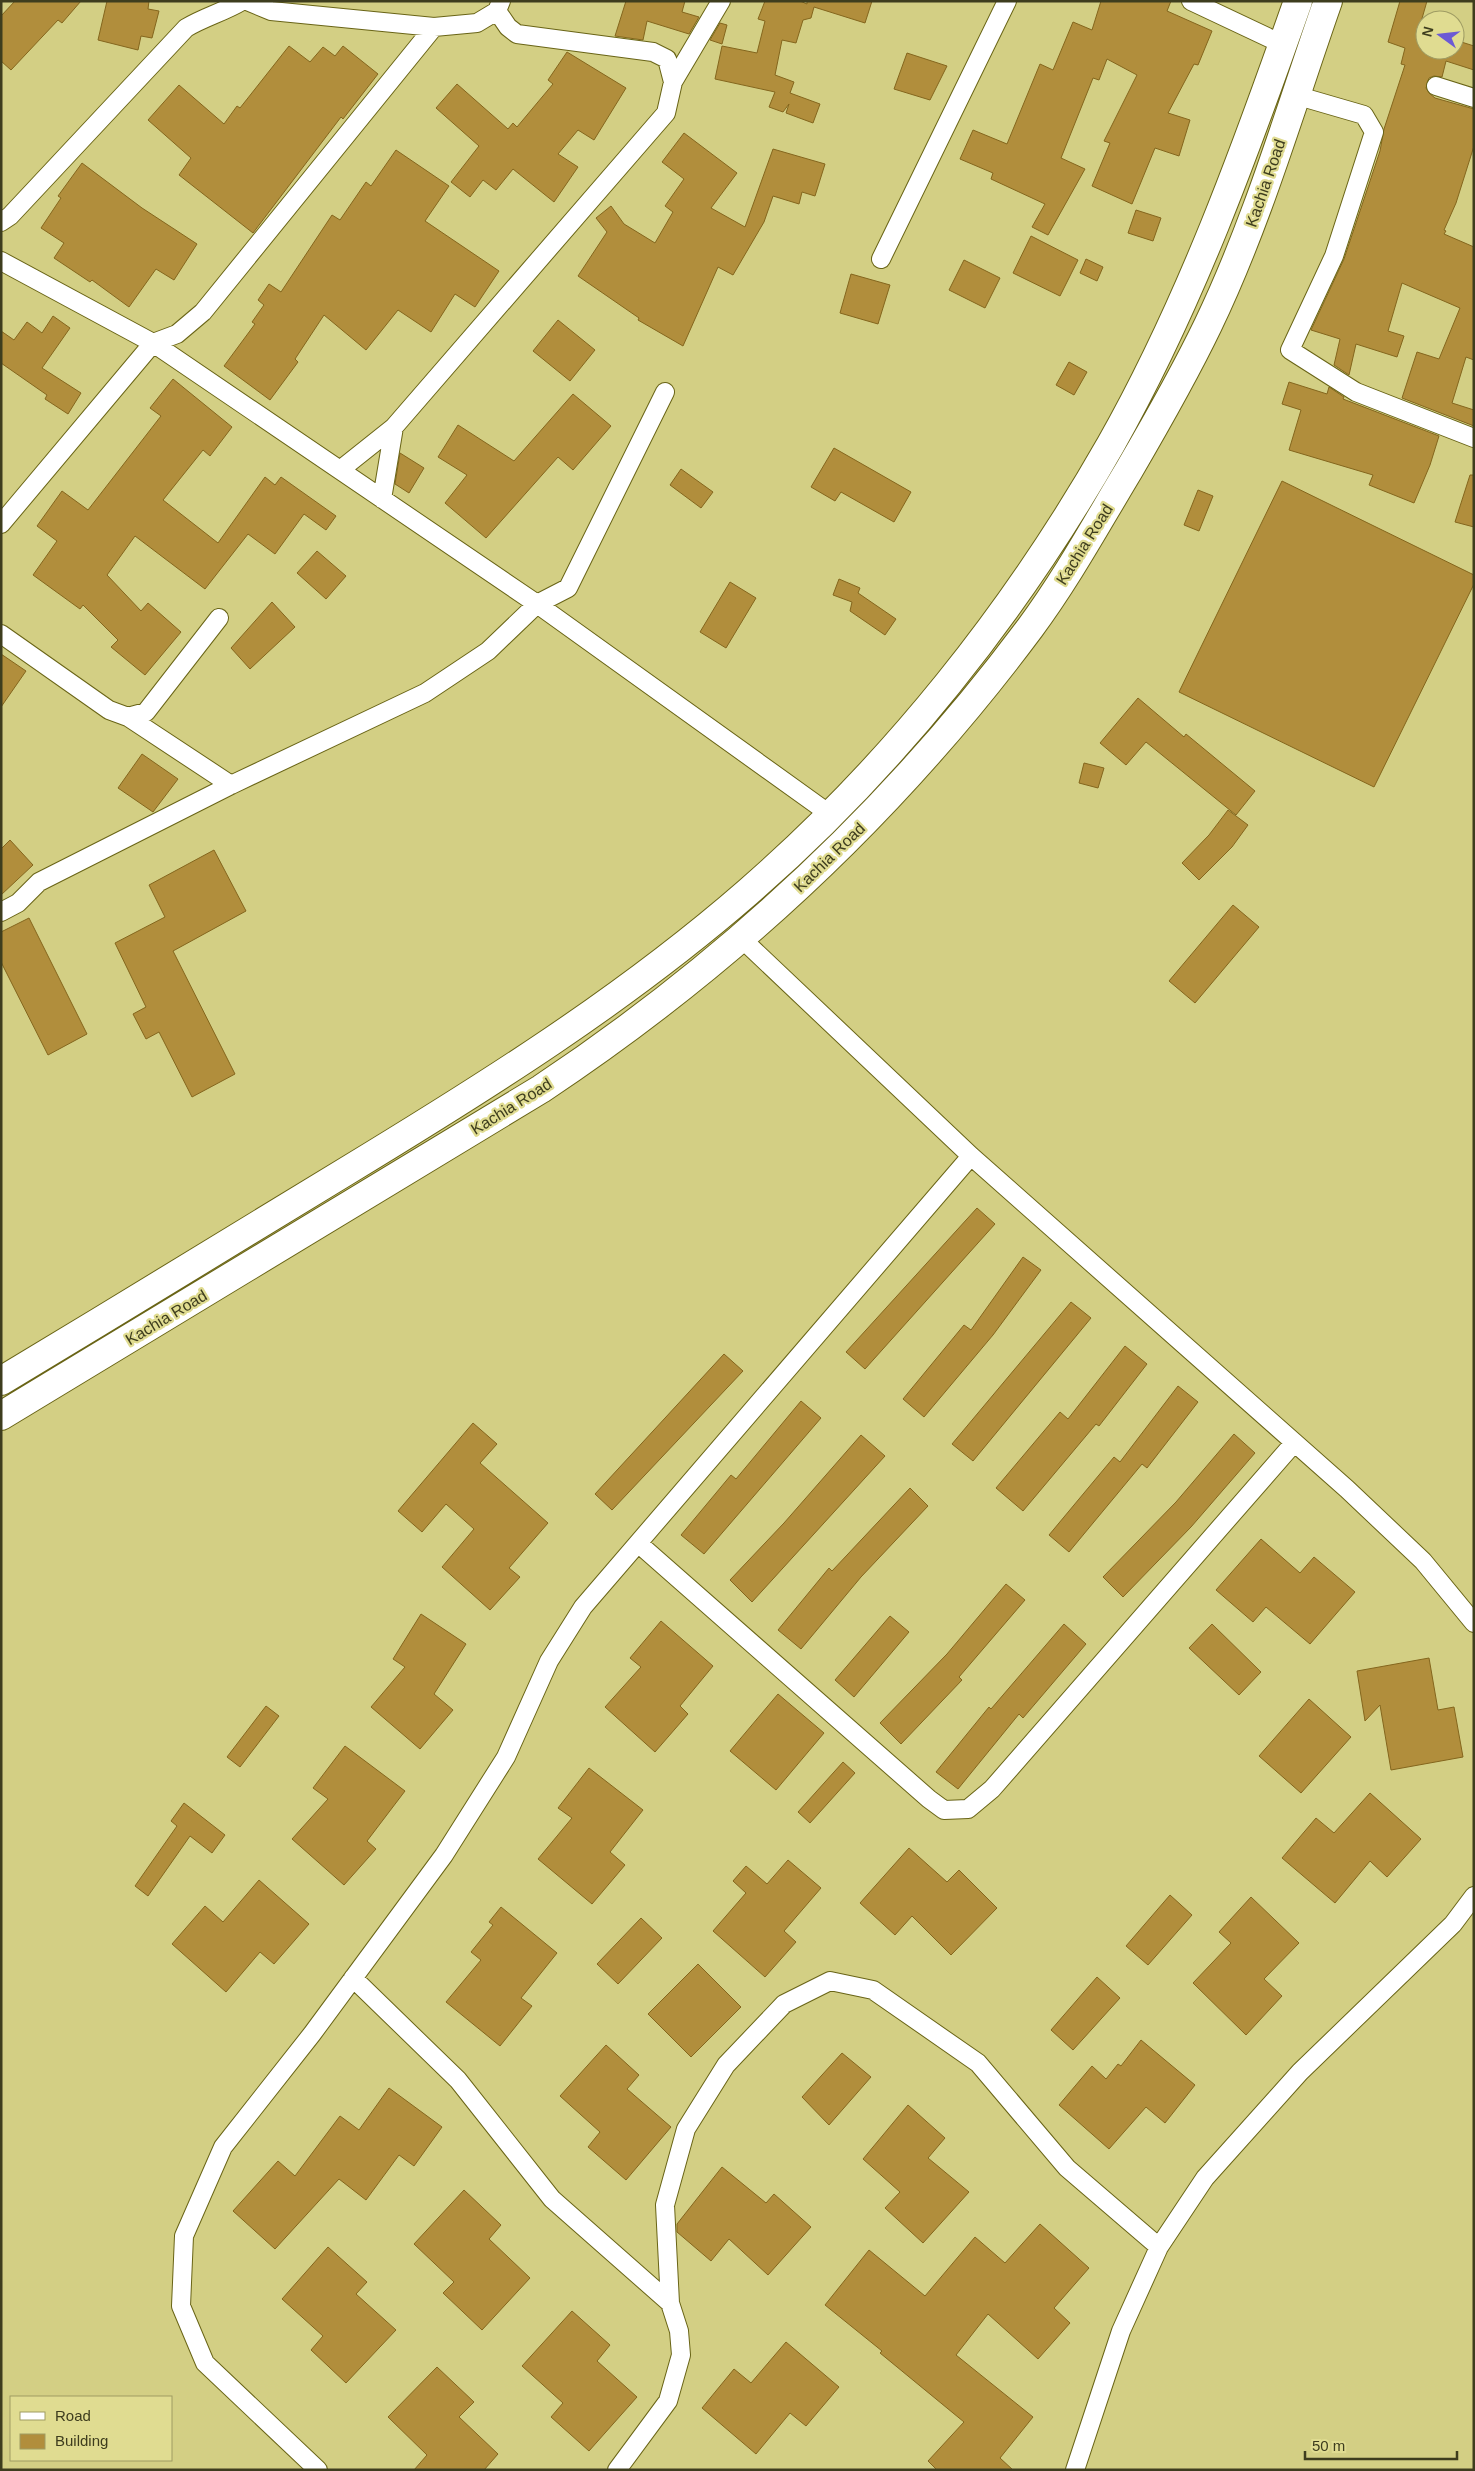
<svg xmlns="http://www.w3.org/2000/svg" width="1475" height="2471" font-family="Helvetica,sans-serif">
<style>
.building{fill:#b18e3c;stroke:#84661d}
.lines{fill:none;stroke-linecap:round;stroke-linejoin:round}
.street-casing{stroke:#696416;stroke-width:20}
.highway-casing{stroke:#696416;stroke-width:30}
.street{stroke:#fff;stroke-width:18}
.highway{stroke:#fff;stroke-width:28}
.labels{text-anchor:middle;stroke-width:4.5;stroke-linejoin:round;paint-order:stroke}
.street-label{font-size:16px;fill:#3e3d1e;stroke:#e0dc91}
</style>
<rect width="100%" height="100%" fill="#d3cf84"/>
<path class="building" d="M15,1H81L62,23L58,20L11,70L1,61V16Z
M107,1H149L148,9L159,11L152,38L141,36L138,50L98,40Z
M626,1H685L682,12L699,17L689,34L647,21L643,40L615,36Z
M765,1H800L807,4V1H872L865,23L814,7L811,18L803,20L796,43L782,40L775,75L794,82L790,93L820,104L813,123L786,113L789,104L783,112L769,107L775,92L715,79L722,46L757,53L765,21L758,19Z
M1101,1H1171L1167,11L1212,31L1198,65L1194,64L1168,113L1190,120L1179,156L1155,148L1132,204L1092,186L1110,143L1104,141L1137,75L1107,59L1099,80L1093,78L1061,158L1085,169L1048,235L1032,227L1045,204L991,179L993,173L960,159L973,130L1007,144L1040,64L1053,70L1073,22L1092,30Z
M1400,1H1427L1419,29L1425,31V50H1455V40L1474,46V70L1446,61L1442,77L1434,76L1429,78L1426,88L1429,93L1435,98L1474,109V146L1456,203L1444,230L1446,231L1444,234L1474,247V360L1466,357L1452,403L1474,410V426L1402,398L1417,352L1439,359L1460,308L1402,283L1388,331L1404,336L1397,357L1356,344L1349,375L1334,365L1340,339L1311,330L1344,259L1380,151L1384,129L1405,65L1401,64L1405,48L1388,42Z
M720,23L727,25L722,44L710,40Z
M289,46L310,62L323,47L335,56L343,46L378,74L343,119L341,117L253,233L179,175L191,158L148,120L179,85L224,124L237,106L240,108Z
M567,52L626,88L594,140L578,130L558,154L578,167L554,202L513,169L496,190L483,180L470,197L451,182L479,146L436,108L457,84L508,129L513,123L517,127L553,84L548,80Z
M907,53L947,66L930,100L894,89Z
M684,133L737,173L711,208L745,227L773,149L825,164L815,196L802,192L799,204L773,196L764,222L733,275L718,267L683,346L638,320L639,318L578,276L607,232L596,218L611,206L624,224L655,243L673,212L665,206L684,179L662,162Z
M396,150L449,186L425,221L499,271L475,307L455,294L431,332L398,310L366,350L324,315L295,359L298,362L270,400L224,366L255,324L252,322L264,305L258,300L269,284L281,292L332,215L340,220L366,182L371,186Z
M82,163L142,208L197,244L174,280L156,269L129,307L92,280L90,282L54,258L64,243L41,228L61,198L58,196Z
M1136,210L1161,218L1153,241L1128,233Z
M1031,236L1078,260L1060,296L1013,273Z
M1086,259L1103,267L1097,281L1080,273Z
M964,260L1000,278L985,308L949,290Z
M851,274L890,285L878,324L840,313Z
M53,316L70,328L42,368L81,393L68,414L45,399L47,395L1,363V331L14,340L27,322L42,333Z
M558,320L595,350L570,381L533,351Z
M1069,362L1087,372L1074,395L1056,385Z
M173,379L232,427L210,456L203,450L163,500L218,543L265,477L275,485L281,477L336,516L326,530L304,514L275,554L248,534L205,589L135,536L107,575L141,611L148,603L181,632L145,675L111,647L118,640L83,605L80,609L33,575L57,541L37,526L62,491L88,510L161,416L150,408Z
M1289,382L1327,394L1329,387L1344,397L1343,399L1439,436L1430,465L1414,503L1369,485L1373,475L1289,450L1301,410L1282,404Z
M573,394L611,426L573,470L558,457L486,538L445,503L467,475L438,457L458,425L514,461Z
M834,448L911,492L894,522L841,492L835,501L811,487Z
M400,453L424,468L409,493L395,484Z
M681,469L713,492L701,508L670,485Z
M1470,475H1474V527L1455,522Z
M1282,481L1474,575V584L1374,787L1179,692Z
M1198,490L1213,496L1199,531L1184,525Z
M317,551L346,576L326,599L297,573Z
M839,579L860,588L858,593L896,619L885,635L850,611L852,602L833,595Z
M730,582L756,598L726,648L700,632Z
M272,602L295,627L250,669L231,648Z
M1,654L26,671L1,707Z
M1138,698L1184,737L1186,734L1255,791L1236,815L1146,742L1126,765L1100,743Z
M142,754L178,779L153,812L118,788Z
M1084,763L1104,768L1098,788L1079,783Z
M1228,810L1248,825L1232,847L1199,880L1182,863L1209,835Z
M10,840L33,865L1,895V849Z
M214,850L246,911L173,951L235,1074L192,1097L159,1032L146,1039L133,1014L146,1007L115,943L165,917L149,885Z
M1233,905L1259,927L1195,1003L1169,981Z
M29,918L87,1034L48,1055L1,962V932Z
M977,1208L995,1224L865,1369L846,1352Z
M1023,1257L1041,1270L993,1335L924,1417L903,1399L964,1325L971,1330Z
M1071,1302L1091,1318L973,1461L952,1444Z
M1125,1346L1147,1364L1099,1426L1096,1424L1023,1511L996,1488L1060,1412L1068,1419Z
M724,1354L743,1371L612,1510L595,1494Z
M1178,1386L1198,1402L1147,1468L1142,1464L1069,1552L1049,1535L1114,1457L1120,1462Z
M801,1401L821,1418L704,1554L681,1535L731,1475L736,1479Z
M473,1423L497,1444L480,1463L548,1523L509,1568L520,1577L490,1610L442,1567L474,1529L446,1504L422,1532L398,1511Z
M1234,1434L1255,1453L1191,1527L1123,1597L1103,1577L1176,1502Z
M861,1435L885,1456L752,1602L730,1580L784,1523Z
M910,1488L928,1506L861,1577L801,1649L778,1630L829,1568L832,1571Z
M1261,1539L1300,1573L1314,1557L1355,1592L1310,1644L1266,1607L1253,1622L1216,1590Z
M1006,1584L1025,1600L959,1677L962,1680L901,1744L880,1723L947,1654Z
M421,1614L466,1644L434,1694L453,1710L420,1749L371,1707L405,1667L393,1659Z
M890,1616L909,1632L854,1697L835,1680Z
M661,1621L713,1666L680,1706L688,1714L655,1752L605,1707L641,1667L630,1658Z
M1064,1624L1086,1644L1023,1718L1019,1714L958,1789L936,1772L989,1707L991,1709Z
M1212,1624L1261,1672L1239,1695L1189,1648Z
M1429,1658L1438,1710L1454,1707L1463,1757L1391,1770L1380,1705L1365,1721L1357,1671Z
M778,1694L824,1733L776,1790L730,1751Z
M1309,1699L1351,1737L1301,1793L1259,1756Z
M266,1706L279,1716L240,1767L227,1757Z
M345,1746L405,1791L367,1841L376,1849L344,1885L292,1839L328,1799L313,1788Z
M843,1762L855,1773L810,1823L798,1812Z
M589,1768L643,1810L610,1852L625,1865L592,1904L538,1859L572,1818L558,1808Z
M1370,1793L1421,1839L1387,1877L1370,1861L1335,1903L1282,1858L1316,1818L1334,1833Z
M184,1803L225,1835L212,1853L190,1836L148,1896L135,1886L177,1826L171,1821Z
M909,1848L947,1882L959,1870L997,1908L951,1955L912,1916L895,1935L860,1903Z
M788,1860L821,1888L784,1931L796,1942L765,1977L713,1931L746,1893L733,1881L746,1866L767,1884Z
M259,1880L309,1924L274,1964L260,1952L226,1992L172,1944L205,1906L223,1922Z
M1170,1895L1192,1915L1148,1965L1126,1946Z
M1251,1897L1299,1943L1264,1979L1282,1996L1246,2035L1193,1983L1231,1943L1219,1932Z
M501,1907L557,1953L521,1998L532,2006L500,2046L446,2002L481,1960L471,1952L493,1925L489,1922Z
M641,1918L662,1938L618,1984L597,1964Z
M698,1964L741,2007L691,2057L648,2014Z
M1097,1977L1120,1998L1073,2050L1051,2030Z
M1141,2040L1195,2085L1165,2123L1146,2107L1109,2149L1059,2105L1092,2066L1106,2079L1118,2064L1121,2066Z
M606,2045L639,2075L627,2089L671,2127L626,2180L588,2147L600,2132L560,2096Z
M842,2053L871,2077L829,2125L802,2097Z
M389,2088L442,2127L414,2166L399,2155L366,2200L339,2179L275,2249L233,2211L278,2161L295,2176L340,2116L359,2130Z
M908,2105L945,2138L928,2158L969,2192L923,2243L885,2208L900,2192L863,2159Z
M722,2167L766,2203L774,2194L811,2227L768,2275L729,2239L711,2261L677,2232V2224Z
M464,2190L501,2225L489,2239L530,2278L482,2330L443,2293L454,2282L414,2244Z
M1040,2224L1089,2268L1054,2308L1070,2323L1038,2359L988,2314L956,2355L1033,2417L1000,2458L1013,2470H937L928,2461L964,2422L880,2353L882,2351L825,2305L869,2250L925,2296L975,2237L1005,2263Z
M328,2247L367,2282L356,2294L396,2330L346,2383L311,2350L323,2336L282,2299Z
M572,2311L610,2345L597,2361L637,2397L589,2451L551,2417L563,2403L522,2366Z
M786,2342L839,2387L806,2426L790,2413L756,2454L702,2408L734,2369L751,2383Z
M437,2367L474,2402L459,2417L498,2454L484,2470H414L427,2455L388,2417Z"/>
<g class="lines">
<g class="street-casing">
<path id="street" d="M247,1L271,11L434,27L477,23L497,11L501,1
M1191,1L1282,44
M673,82L721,1
M1436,86L1474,98
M1295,95L1364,115L1374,132L1334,256L1290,350L1356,392L1474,438
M1,222L10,216L186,28C204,17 224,12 242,1
M881,259L1007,1
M1,261L153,343L537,604L831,815
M340,470L394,427L666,113L673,82L667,59L653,52L517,34L508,27L497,11
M382,499L394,427
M1,524L153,343L177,334L203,312L434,27
M1,634L109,710L128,717L231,785
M128,717L146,712L219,618
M1,912L18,903L39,882L231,785L425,693L488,651L537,604L568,588L665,392
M741,938L971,1156L1347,1489L1423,1561L1474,1623
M639,1544L929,1799L944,1810L968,1809L992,1789L1294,1443
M353,1978L458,2080L552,2199L670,2303
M318,2470L205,2363L181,2306L184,2236L223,2147L312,2034L444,1855L506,1757L549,1661L583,1607L971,1156
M617,2470L668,2401L681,2355L679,2331L670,2303L665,2205L686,2129L726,2065L784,2004L830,1981L873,1990L978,2063L1067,2168L1159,2247
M1075,2470L1121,2331L1159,2247L1205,2178L1300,2072L1453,1924L1474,1896"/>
</g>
<g class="highway-casing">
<path id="highway" d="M1,1381C116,1312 230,1242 345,1172C485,1087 624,1000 748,892C893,766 1016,611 1111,444C1190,304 1245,152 1298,1
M1,1416L541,1089C729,964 895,809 1030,628C1067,578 1097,523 1129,470C1157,422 1184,375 1208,325C1258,221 1290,109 1328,1"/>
</g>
<use href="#street" class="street"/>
<use href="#highway" class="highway"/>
</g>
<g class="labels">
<g class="street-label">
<text transform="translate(1265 183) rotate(-71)" y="6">Kachia Road</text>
<text transform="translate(1084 544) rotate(-58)" y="6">Kachia Road</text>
<text transform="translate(829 857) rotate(-44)" y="6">Kachia Road</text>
<text transform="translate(511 1106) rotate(-32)" y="6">Kachia Road</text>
<text transform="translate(166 1317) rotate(-31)" y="6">Kachia Road</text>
</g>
</g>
<rect width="1475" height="2471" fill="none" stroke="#3e3d1e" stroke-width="5"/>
<rect x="10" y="2396" width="162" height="65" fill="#e0dc91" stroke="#9f9c63"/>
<rect x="20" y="2412" width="25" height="8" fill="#ffffff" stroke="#9f9c63"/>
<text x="55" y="2421" font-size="15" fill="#3e3d1e">Road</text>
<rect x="20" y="2434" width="25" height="15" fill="#b18e3c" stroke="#9f9c63"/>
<text x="55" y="2446" font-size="15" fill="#3e3d1e">Building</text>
<g transform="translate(1440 35) rotate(285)"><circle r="24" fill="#e0dc91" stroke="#9f9c63"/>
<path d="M0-4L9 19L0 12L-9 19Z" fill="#6c5ad4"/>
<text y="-8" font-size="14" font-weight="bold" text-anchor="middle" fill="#3e3d1e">N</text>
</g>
<path d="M1305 2451v8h152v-8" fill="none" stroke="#3e3d1e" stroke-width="2.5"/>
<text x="1312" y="2451" font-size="15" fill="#3e3d1e" stroke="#e0dc91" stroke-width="4" paint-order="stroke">50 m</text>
</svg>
